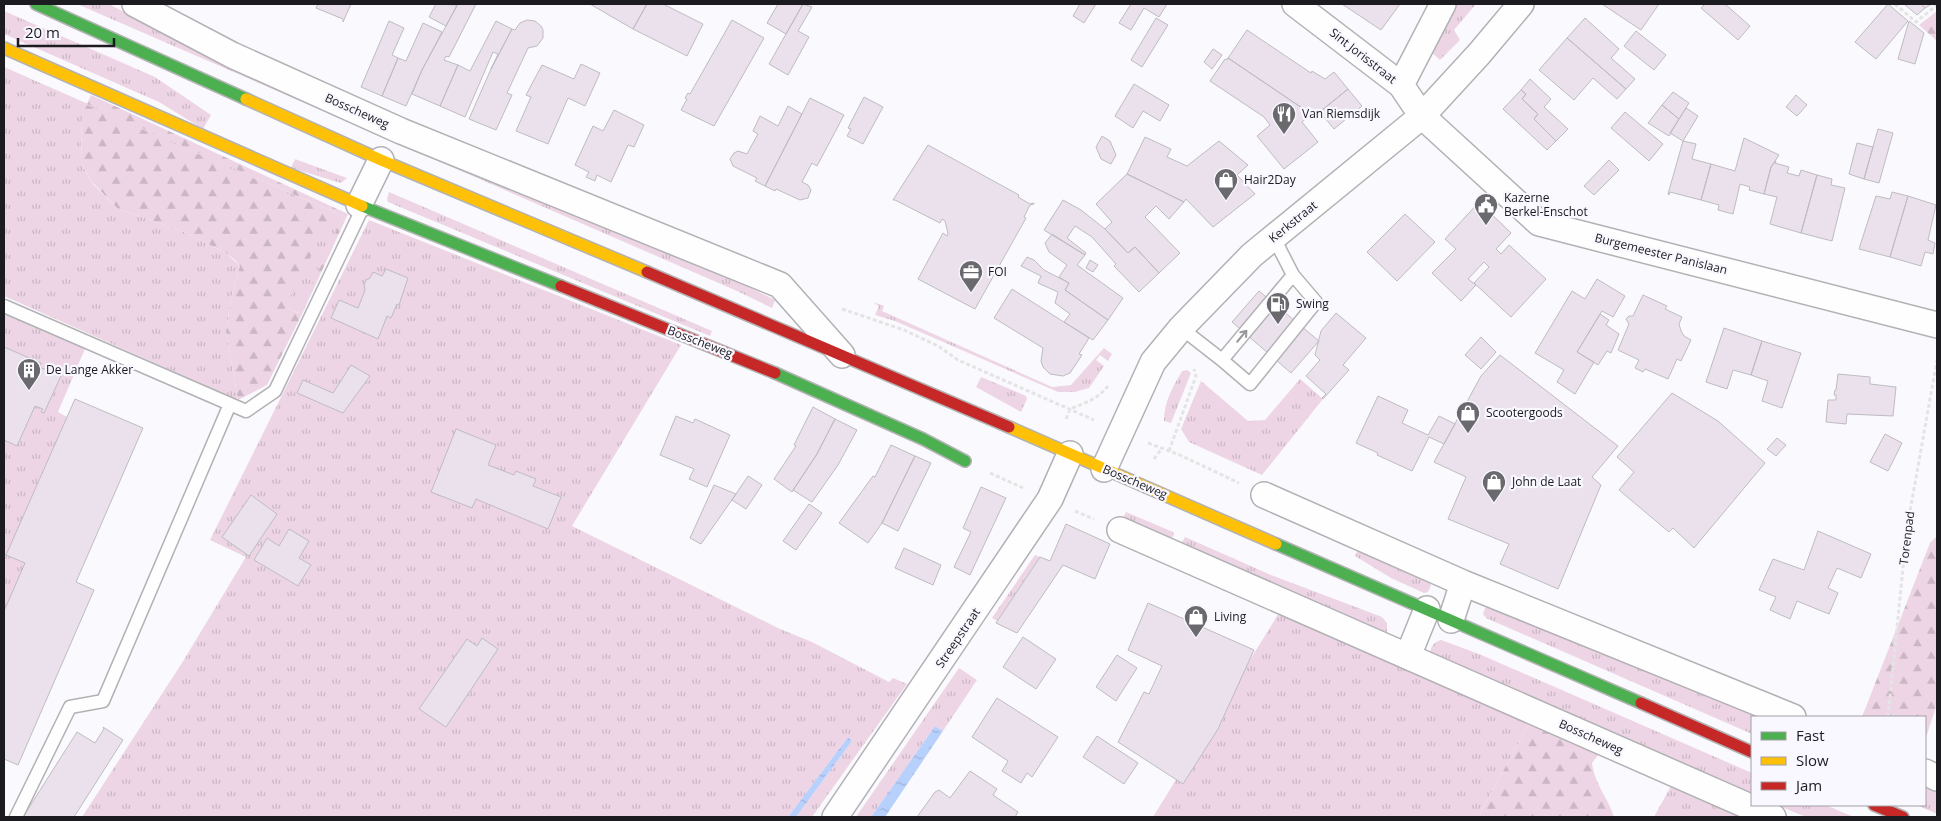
<svg xmlns="http://www.w3.org/2000/svg" width="1941" height="821" font-family="'Open Sans',sans-serif">
<style>
.grass{fill:url(#grass-tufts)}
.forest{fill:url(#forest-firs)}
.water{fill:url(#water-ripples)}
.building{fill:#eae1ed;stroke:#bebcc0}
.lines{fill:none;stroke-linecap:round;stroke-linejoin:round}
.lane-casing{stroke:#b2b2b5;stroke-width:15}
.street-casing{stroke:#b2b2b5;stroke-width:28}
.fast-casing{stroke:#b2b2b5;stroke-width:14}
.slow-casing{stroke:#b2b2b5;stroke-width:14}
.jam-casing{stroke:#b2b2b5;stroke-width:14}
.path{stroke:#e4e4e4;stroke-width:3;stroke-dasharray:4 2.5;stroke-linecap:butt}
.lane{stroke:#fefeff;stroke-width:12}
.street{stroke:#fefeff;stroke-width:25}
.fast{stroke:#4caf50;stroke-width:11}
.slow{stroke:#ffc107;stroke-width:11}
.jam{stroke:#c62828;stroke-width:11}
.oneway{stroke:#98989a}
.labels{text-anchor:middle;stroke-width:4.5;stroke-linejoin:round;paint-order:stroke}
.street-label{font-size:12px;fill:#1c1b1f;stroke:#f9f7ff}
.poi-label{font-size:12px;fill:#1c1b1f;stroke:#f9f7ff;text-anchor:start}
</style>
<defs>
<pattern id="grass-tufts" width="24" height="20" patternUnits="userSpaceOnUse" patternTransform="scale(1.25)"><rect width="24" height="20" fill="#edd5e5"/><path d="M3 7l-1-3M5 7V3M7 7l1-3M15 17l-1-3M17 17v-4M19 17l1-3" fill="none" stroke="#cbb6c4"/></pattern>
<pattern id="forest-firs" width="22" height="20" patternUnits="userSpaceOnUse" patternTransform="scale(1.25)"><rect width="22" height="20" fill="#edd5e5"/><path d="M5 1l3.5 6h-7zM16 11l3.5 6h-7z" fill="#cbb6c4"/></pattern>
<pattern id="water-ripples" width="26" height="14" patternUnits="userSpaceOnUse" patternTransform="scale(1.25)"><rect width="26" height="14" fill="#b8d0fc"/><path d="M2 4q2-2 4 0t4 0M15 11q2-2 4 0t4 0" fill="none" stroke="#9eb2d8"/></pattern>
</defs>
<rect width="100%" height="100%" fill="#faf9fd"/>
<path class="grass" d="M77,4H109L196,50L747,286L775,300L772,308L737,291Z
M1449,4H1476L1454,30L1460,40L1440,60L1427,48Z
M4,11L155,77L211,115L203,129L159,102L4,34Z
M4,67L343,216L299,313L285,307L82,114L81,163L93,184L117,208L184,232L226,253L240,266L231,298L226,332L238,400L4,296Z
M295,159L347,178L341,183L291,168Z
M389,192L712,331L710,336L388,202L387,199Z
M369,220L681,345L572,526L780,629L812,642L889,682L893,678L907,684L812,817H796L852,741L848,737L788,817H82L182,663L246,557L210,540Z
M873,302L884,306L882,311L1052,387L1071,385L1104,348L1112,354L1108,361L1100,355L1096,360L1104,366L1089,388L1075,392H1058L895,321L875,315L879,306Z
M4,308L87,344L58,412L97,433L99,438L4,645Z
M1187,370L1191,373L1171,423L1164,421C1164,401 1173,387 1182,371Z
M981,377L1026,396L1027,399L1021,412L976,387Z
M1300,379L1323,399L1262,475L1189,442L1181,429L1201,381L1248,421L1265,420Z
M1126,512L1173,532L1174,534L1171,540L1121,522Z
M1185,537L1271,575L1382,617L1387,623V631L1386,633L1181,544Z
M1358,550L1429,581L1431,585L1428,592L1424,593L1391,578L1355,556Z
M1035,555L1040,557L997,621L992,618Z
M1489,606L1766,717H1752V734L1486,618L1483,614L1485,608Z
M1282,608L1530,722L1478,817H1153Z
M1441,640L1479,654L1752,773V794L1433,657L1430,653C1431,646 1434,642 1441,640Z
M959,668L977,680L943,731L935,726L871,817H856Z
M1925,785L1937,791V814L1917,805H1925Z
M1671,786L1742,817H1654Z
M1777,805H1825L1854,817H1806Z"/>
<path class="forest" d="M1937,11V41L1919,25Z
M91,95L348,214L303,312L267,385L238,400L226,332L231,298L240,266L235,260L226,253L184,232L117,208L93,183L81,163L82,114L87,105L332,213L286,307L298,313L343,216L87,104Z
M1937,536V704L1925,740V717H1862L1930,543Z
M1530,722L1599,754L1592,763C1594,783 1608,798 1614,817H1478Z"/>
<path class="water" d="M935,726L943,731L885,817H871Z
M848,737L852,741L796,817H788Z"/>
<path class="building" d="M318,4H351L343,22V19L316,8Z
M436,4L457,5L446,26L429,17Z
M458,4H476L449,57L446,56L444,60L458,65L440,106L412,94L422,70Z
M590,4H647L633,29Z
M647,4H663L703,24L687,56L633,29Z
M778,4H803L786,34L767,23Z
M803,4L812,7L798,31L809,37L788,75L769,64Z
M1080,4H1096L1084,23L1073,16Z
M1131,4H1167L1159,17L1144,8L1131,30L1119,23Z
M1342,4H1400L1381,30Z
M1602,4H1659L1641,30Z
M1705,4H1725L1750,26L1738,40L1701,8Z
M1888,4L1908,21L1876,59L1855,42Z
M1904,4H1921L1925,8L1917,15Z
M1921,4H1932L1925,8Z
M1156,18L1168,25L1142,67L1131,60Z
M1585,18L1619,49L1611,58L1635,79L1626,89L1567,38Z
M527,20L535,21L541,26L543,30V38L537,46L528,48L507,93L512,95L496,130L469,119L491,69L512,29L515,30L520,23Z
M732,20L764,38L714,126L681,110L687,99L685,98L688,93L690,94Z
M389,21L404,28L392,55L398,58L382,96L361,87Z
M496,21L512,29L491,69L498,54L493,52L465,117L440,106L458,65L470,71Z
M1909,21L1924,33L1915,64L1898,59Z
M423,23L442,32L422,70L406,106L382,96L398,58L406,61Z
M1247,30L1311,73L1312,71L1325,79L1334,72L1348,89L1317,114L1315,111L1311,114L1228,58Z
M1636,31L1666,55L1654,70L1624,46Z
M1567,38L1626,89L1617,99L1593,78L1574,100L1539,70Z
M1213,49L1222,55L1212,69L1204,62Z
M1228,58L1311,114L1302,122L1318,142L1284,169L1257,136L1270,125L1264,117L1210,81L1225,59L1227,60Z
M581,64L600,73L585,106L568,98L548,144L516,131L531,97L526,95L542,65L574,79Z
M1530,79L1551,99L1544,107L1568,129L1556,141L1534,119L1538,114L1522,99L1526,94L1521,90Z
M1134,84L1169,105L1160,121L1143,111L1133,128L1115,116Z
M1348,89L1362,106L1334,129L1320,112Z
M1521,90L1526,94L1522,99L1538,114L1534,119L1556,141L1547,150L1503,109Z
M1673,92L1689,103L1679,119L1662,105Z
M1796,95L1807,105L1797,116L1786,107Z
M864,97L883,107L863,144L847,136L851,129L848,128Z
M810,98L844,115L817,166L812,163L802,182L808,185L811,190L808,198L800,200L776,189L775,191L765,186Z
M1662,105L1679,119L1669,136L1648,123Z
M788,106L802,114L765,186L755,181L757,178L733,166L730,159L734,153L738,151L747,154L758,134L753,131L760,116L778,126Z
M1686,108L1698,116L1683,141L1670,133Z
M614,110L644,125L634,147L628,145L611,182L597,175L595,181L586,177L589,172L575,165L593,126L603,131Z
M1625,112L1663,144L1649,161L1611,128Z
M1878,129L1893,133L1879,183L1864,179Z
M1102,136L1110,141L1116,155L1111,164L1101,159L1096,147Z
M1145,137L1171,149L1167,157L1187,166L1219,141L1248,165L1237,175L1255,194L1213,227L1186,199L1184,202L1127,174Z
M1744,138L1779,155L1771,167L1764,194L1749,190L1750,187L1740,184L1733,214L1718,210L1719,205L1701,200L1711,164L1735,171Z
M1683,141L1696,144L1692,159L1711,164L1701,200L1670,192L1669,195L1668,194Z
M1857,143L1873,147L1864,179L1849,174Z
M928,145L1019,195L1018,197L1030,204L1034,203V204L1030,205L1024,217L1026,218L975,309L918,279L943,233L947,236L948,233L945,221L942,219L940,223L895,200H893Z
M1609,160L1619,170L1594,195L1584,186Z
M1776,161L1775,163L1789,167L1787,173L1799,176L1801,170L1817,175L1801,233L1770,224L1777,197L1764,194L1771,167Z
M1127,174L1184,202L1169,219L1156,206L1145,217L1180,253L1159,273L1135,247L1128,253L1105,229L1112,222L1096,204Z
M1817,175L1832,179L1831,185L1845,188L1832,241L1801,233Z
M1892,192L1908,196L1890,257L1859,249L1876,196L1890,199Z
M1908,196L1936,205L1928,240L1935,243L1933,254L1925,252L1921,266L1890,257Z
M1063,200L1081,210L1105,229L1128,253L1135,247L1159,273L1139,292L1114,266L1116,264L1092,237L1075,226L1067,238L1086,253L1085,255L1044,230Z
M1479,202L1511,233L1496,249L1501,254L1509,245L1546,279L1511,317L1474,283L1489,267L1484,262L1468,279L1476,285L1461,301L1432,273L1456,249L1445,239Z
M1405,214L1435,242L1397,281L1367,252Z
M1052,234L1085,255L1077,265L1123,298L1108,320L1065,290L1069,283L1059,277L1067,265L1049,252L1045,243Z
M1027,257L1034,260L1044,270L1069,283L1065,290L1108,320L1093,340L1064,322L1070,314L1055,303L1058,292L1038,283L1041,276L1021,266Z
M1090,260L1098,265L1093,272L1086,268Z
M386,269L408,278L399,305L397,304L391,318L387,316L378,339L331,318L339,300L358,308L365,290L364,285L366,280L370,278L373,272L382,276Z
M1597,279L1625,296L1613,317L1602,311L1577,352L1594,362L1575,394L1557,382L1564,370L1535,353L1572,291L1585,299Z
M1012,289L1089,338L1079,354L1082,355L1070,373L1063,376L1050,374L1043,367L1041,361L1043,348L994,318Z
M1259,291L1319,341L1291,373L1232,322Z
M1643,295L1667,306L1665,309L1682,317L1679,324L1681,331L1684,336L1691,340L1681,361L1677,359L1668,379L1645,369L1643,372L1635,368L1639,360L1618,350L1629,324L1626,319L1629,316H1633Z
M1336,313L1366,338L1343,365L1349,370L1323,399L1322,398L1326,394L1306,376L1320,360L1315,355L1321,331Z
M1600,314L1609,320L1606,325L1619,334L1611,353L1607,351L1598,365L1577,352Z
M1724,328L1762,341L1751,375L1733,370L1727,389L1706,382Z
M1481,337L1496,352L1481,369L1465,355Z
M1762,341L1801,353L1782,408L1762,401L1768,381L1751,375Z
M4,347L41,363L39,367L61,376L44,413L41,412L43,409L35,406L17,446L4,440Z
M1500,355L1618,446L1592,477L1601,485L1558,589L1500,564L1509,544L1448,519L1466,477L1434,462L1481,376Z
M351,365L370,376L343,413L297,393L303,380L333,393Z
M1838,374L1870,377V384L1896,387L1893,416L1847,414L1846,424L1826,422L1828,400H1836V395H1834L1835,390H1836Z
M1672,393L1718,421L1765,463L1694,548L1673,528L1669,532L1619,490L1634,472L1617,457Z
M1378,396L1408,410L1402,423L1428,435L1439,416L1455,424L1444,444L1429,437L1412,471L1377,455L1378,453L1356,443Z
M75,399L143,428L76,582L94,590L18,765L4,759V611L25,563L6,555Z
M813,407L835,419L817,454L792,492L774,479L796,446L794,445Z
M676,416L693,423L695,419L730,435L707,487L689,479L694,469L660,455Z
M835,419L857,430L838,465L812,502L793,490L817,454Z
M456,429L496,445L488,465L514,475L516,471L536,479L533,486L561,497L548,529L476,499L472,508L431,492Z
M1885,434L1902,443L1888,471L1870,462Z
M1777,438L1786,445L1776,456L1767,449Z
M891,445L915,456L882,523L868,543L839,523L873,476L875,477Z
M915,456L931,463L898,531L882,523Z
M748,476L762,485L746,509L732,500Z
M714,485L736,494L701,544L690,538Z
M981,487L1006,498L970,575L954,567L971,532L963,528Z
M251,495L277,514L249,556L222,537Z
M809,504L822,513L796,550L783,541Z
M1066,524L1110,544L1095,579L1063,565L1017,633L996,623L1040,557L1050,561Z
M289,529L309,541L299,558L311,565L298,586L254,560L267,538L279,546Z
M1818,531L1871,554L1861,578L1837,568L1828,588L1838,593L1829,614L1797,601L1790,619L1770,610L1776,597L1759,590L1773,559L1804,570Z
M904,548L941,565L933,585L895,568Z
M1148,603L1254,650L1218,729L1183,784L1118,742L1144,692L1149,694L1162,666L1128,650Z
M1023,637L1056,659L1036,689L1003,667Z
M482,638L498,649L446,727L419,709L467,639L477,646Z
M1117,655L1137,668L1116,701L1096,687Z
M997,698L1058,737L1032,777L1027,773L1021,783L1002,771L1008,761L972,737Z
M103,727L123,740L74,817H23L77,732L95,743L104,729Z
M1097,736L1138,763L1124,784L1083,757Z
M970,771L997,789L993,795L1018,812L1015,817H917L935,792L939,790L950,798Z"/>
<g class="lines">
<g class="lane-casing">
<path id="lane" d="M4,306L246,411L275,391L363,207
M1181,328L1222,360L1293,275L1274,238
M1222,360L1250,384L1316,302L1293,275
M16,817L70,707L103,701L230,404"/>
</g>
<g class="street-casing">
<path id="street" d="M135,4L232,55L401,131L780,285L842,355
M1295,4L1401,85L1422,116L1539,223L1937,325
M1401,85L1443,4
M359,205L381,160
M1104,469L1153,362L1181,328L1252,255L1422,116L1479,54L1521,4
M1264,495L1463,583L1793,717
M1120,530L1773,817
M1451,620L1463,583
M1408,656L1427,609
M1925,772L1937,778
M835,817L1050,499L1070,454"/>
</g>
<g class="fast-casing">
<path id="fast" d="M36,4L246,99
M362,206L561,286
M775,373L923,439L965,461
M1276,544L1641,703"/>
</g>
<g class="slow-casing">
<path id="slow" d="M4,48L362,206
M246,99L381,160L647,272
M1009,427L1276,544"/>
</g>
<g class="jam-casing">
<path id="jam" d="M647,272L1009,427
M561,286L775,373
M1641,703L1752,752
M1874,805L1903,817"/>
</g>
<path class="path" d="M1895,4L1916,22L1937,5
M842,309L904,330L938,346L958,360L1094,420
M1066,419L1070,409C1085,403 1098,399 1108,386
M1148,443L1180,455L1239,483
M1169,451L1196,376L1194,369
M1154,459L1162,448
M990,473L1023,488
M1075,511L1094,519
M1888,717L1907,528L1937,360"/>
<use href="#lane" class="lane"/>
<use href="#street" class="street"/>
<use href="#fast" class="fast"/>
<use href="#slow" class="slow"/>
<use href="#jam" class="jam"/>
</g>
<defs><path id="oneway-shaft" d="M-6 0H5M1.5-3L5.5 0L1.5 3" fill="none" stroke-width="1.6" stroke-linecap="round" stroke-linejoin="round" transform="scale(1.25)"/></defs>
<use class="oneway" href="#oneway-shaft" transform="translate(1242 336) rotate(-50)"/>
<defs>
<g id="restaurant-pin" transform="scale(1.25)"><path d="M0 17L-7.5 6A9.5 9.5 0 1 1 7.5 6Z" fill="#6a696d" stroke="#f9f7ff"/><path d="M-5-6h1v4h1v-4h1v4h1v-4h1v5L-1.5 .5V6h-2V.5L-5-1ZM5-6V6H3V1.5H1.5Q1.5-4 5-6Z" fill="#fff"/></g>
<g id="shop-pin" transform="scale(1.25)"><path d="M0 17L-7.5 6A9.5 9.5 0 1 1 7.5 6Z" fill="#6a696d" stroke="#f9f7ff"/><path d="M-5-2.5h2.3a2.7 3.5 0 0 1 5.4 0H5L5.5 6h-11ZM-1.5-2.5h3a1.5 2.3 0 0 0-3 0Z" fill="#fff"/></g>
<g id="civic-pin" transform="scale(1.25)"><path d="M0 17L-7.5 6A9.5 9.5 0 1 1 7.5 6Z" fill="#6a696d" stroke="#f9f7ff"/><path d="M-.6-6.5H3V-4.5H.6V-3L4-1V1h2V6H-6V1h2V-1L-.6-3ZM-1.2 2.5V6h2.4V2.5Z" fill="#fff"/></g>
<g id="office-pin" transform="scale(1.25)"><path d="M0 17L-7.5 6A9.5 9.5 0 1 1 7.5 6Z" fill="#6a696d" stroke="#f9f7ff"/><path d="M-6-3h4V-5.5h4V-3h4V5H-6ZM-1-4.5V-3h2v-1.5ZM-6 0V1H6V0Z" fill="#fff"/></g>
<g id="fuel-pin" transform="scale(1.25)"><path d="M0 17L-7.5 6A9.5 9.5 0 1 1 7.5 6Z" fill="#6a696d" stroke="#f9f7ff"/><path d="M-5.5-6h7V0h2V4h1.3V-2.5L3-4.5l.8-.8L6-3V5H2.5V1h-1V6h-7ZM-4.2-4.7v3.2H.2V-4.7Z" fill="#fff"/></g>
<g id="building-pin" transform="scale(1.25)"><path d="M0 17L-7.5 6A9.5 9.5 0 1 1 7.5 6Z" fill="#6a696d" stroke="#f9f7ff"/><path d="M-4-6H4V6H1V3H-1V6H-4ZM-2.5-4.3h1.7v1.8h-1.7ZM.8-4.3h1.7v1.8H.8ZM-2.5-1h1.7V.8h-1.7ZM.8-1h1.7V.8H.8Z" fill="#fff"/></g>
</defs>
<g fill-rule="evenodd">
<use href="#restaurant-pin" x="1284" y="114"/>
<use href="#shop-pin" x="1226" y="180"/>
<use href="#civic-pin" x="1486" y="205"/>
<use href="#office-pin" x="971" y="272"/>
<use href="#fuel-pin" x="1278" y="304"/>
<use href="#building-pin" x="29" y="370"/>
<use href="#shop-pin" x="1468" y="413"/>
<use href="#shop-pin" x="1494" y="482"/>
<use href="#shop-pin" x="1196" y="617"/>
</g>
<g class="labels">
<g class="street-label">
<text transform="translate(1363 56) rotate(38)" y="4">Sint Jorisstraat</text>
<text transform="translate(357 111) rotate(24)" y="4">Bosscheweg</text>
<text transform="translate(1293 222) rotate(-39)" y="4">Kerkstraat</text>
<text transform="translate(1661 254) rotate(14)" y="4">Burgemeester Panislaan</text>
<text transform="translate(700 342) rotate(21)" y="4">Bosscheweg</text>
<text transform="translate(1135 482) rotate(23)" y="4">Bosscheweg</text>
<text transform="translate(1907 538) rotate(-83)" y="4">Torenpad</text>
<text transform="translate(958 638) rotate(-56)" y="4">Streepstraat</text>
<text transform="translate(1591 737) rotate(24)" y="4">Bosscheweg</text>
</g>
<g class="poi-label">
<text x="1302" y="118">Van Riemsdijk</text>
<text x="1244" y="184">Hair2Day</text>
<text x="1504" y="202">Kazerne<tspan x="1504" dy="14">Berkel-Enschot</tspan></text>
<text x="988" y="276">FOI</text>
<text x="1296" y="308">Swing</text>
<text x="46" y="374">De Lange Akker</text>
<text x="1486" y="417">Scootergoods</text>
<text x="1512" y="486">John de Laat</text>
<text x="1214" y="621">Living</text>
</g>
</g>
<rect width="1941" height="821" fill="none" stroke="#1c1b1f" stroke-width="10"/>
<rect x="1751" y="716" width="175" height="90" fill="#f9f7ff" stroke="#a19fa5"/>
<rect x="1761" y="732" width="25" height="8" fill="#4caf50" stroke="#a19fa5"/>
<text x="1796" y="741" font-size="15" fill="#1c1b1f">Fast</text>
<rect x="1761" y="757" width="25" height="8" fill="#ffc107" stroke="#a19fa5"/>
<text x="1796" y="766" font-size="15" fill="#1c1b1f">Slow</text>
<rect x="1761" y="782" width="25" height="8" fill="#c62828" stroke="#a19fa5"/>
<text x="1796" y="791" font-size="15" fill="#1c1b1f">Jam</text>
<path d="M18 38v8h96v-8" fill="none" stroke="#1c1b1f" stroke-width="2.5"/>
<text x="25" y="38" font-size="15" fill="#1c1b1f" stroke="#f9f7ff" stroke-width="4" paint-order="stroke">20 m</text>
</svg>
